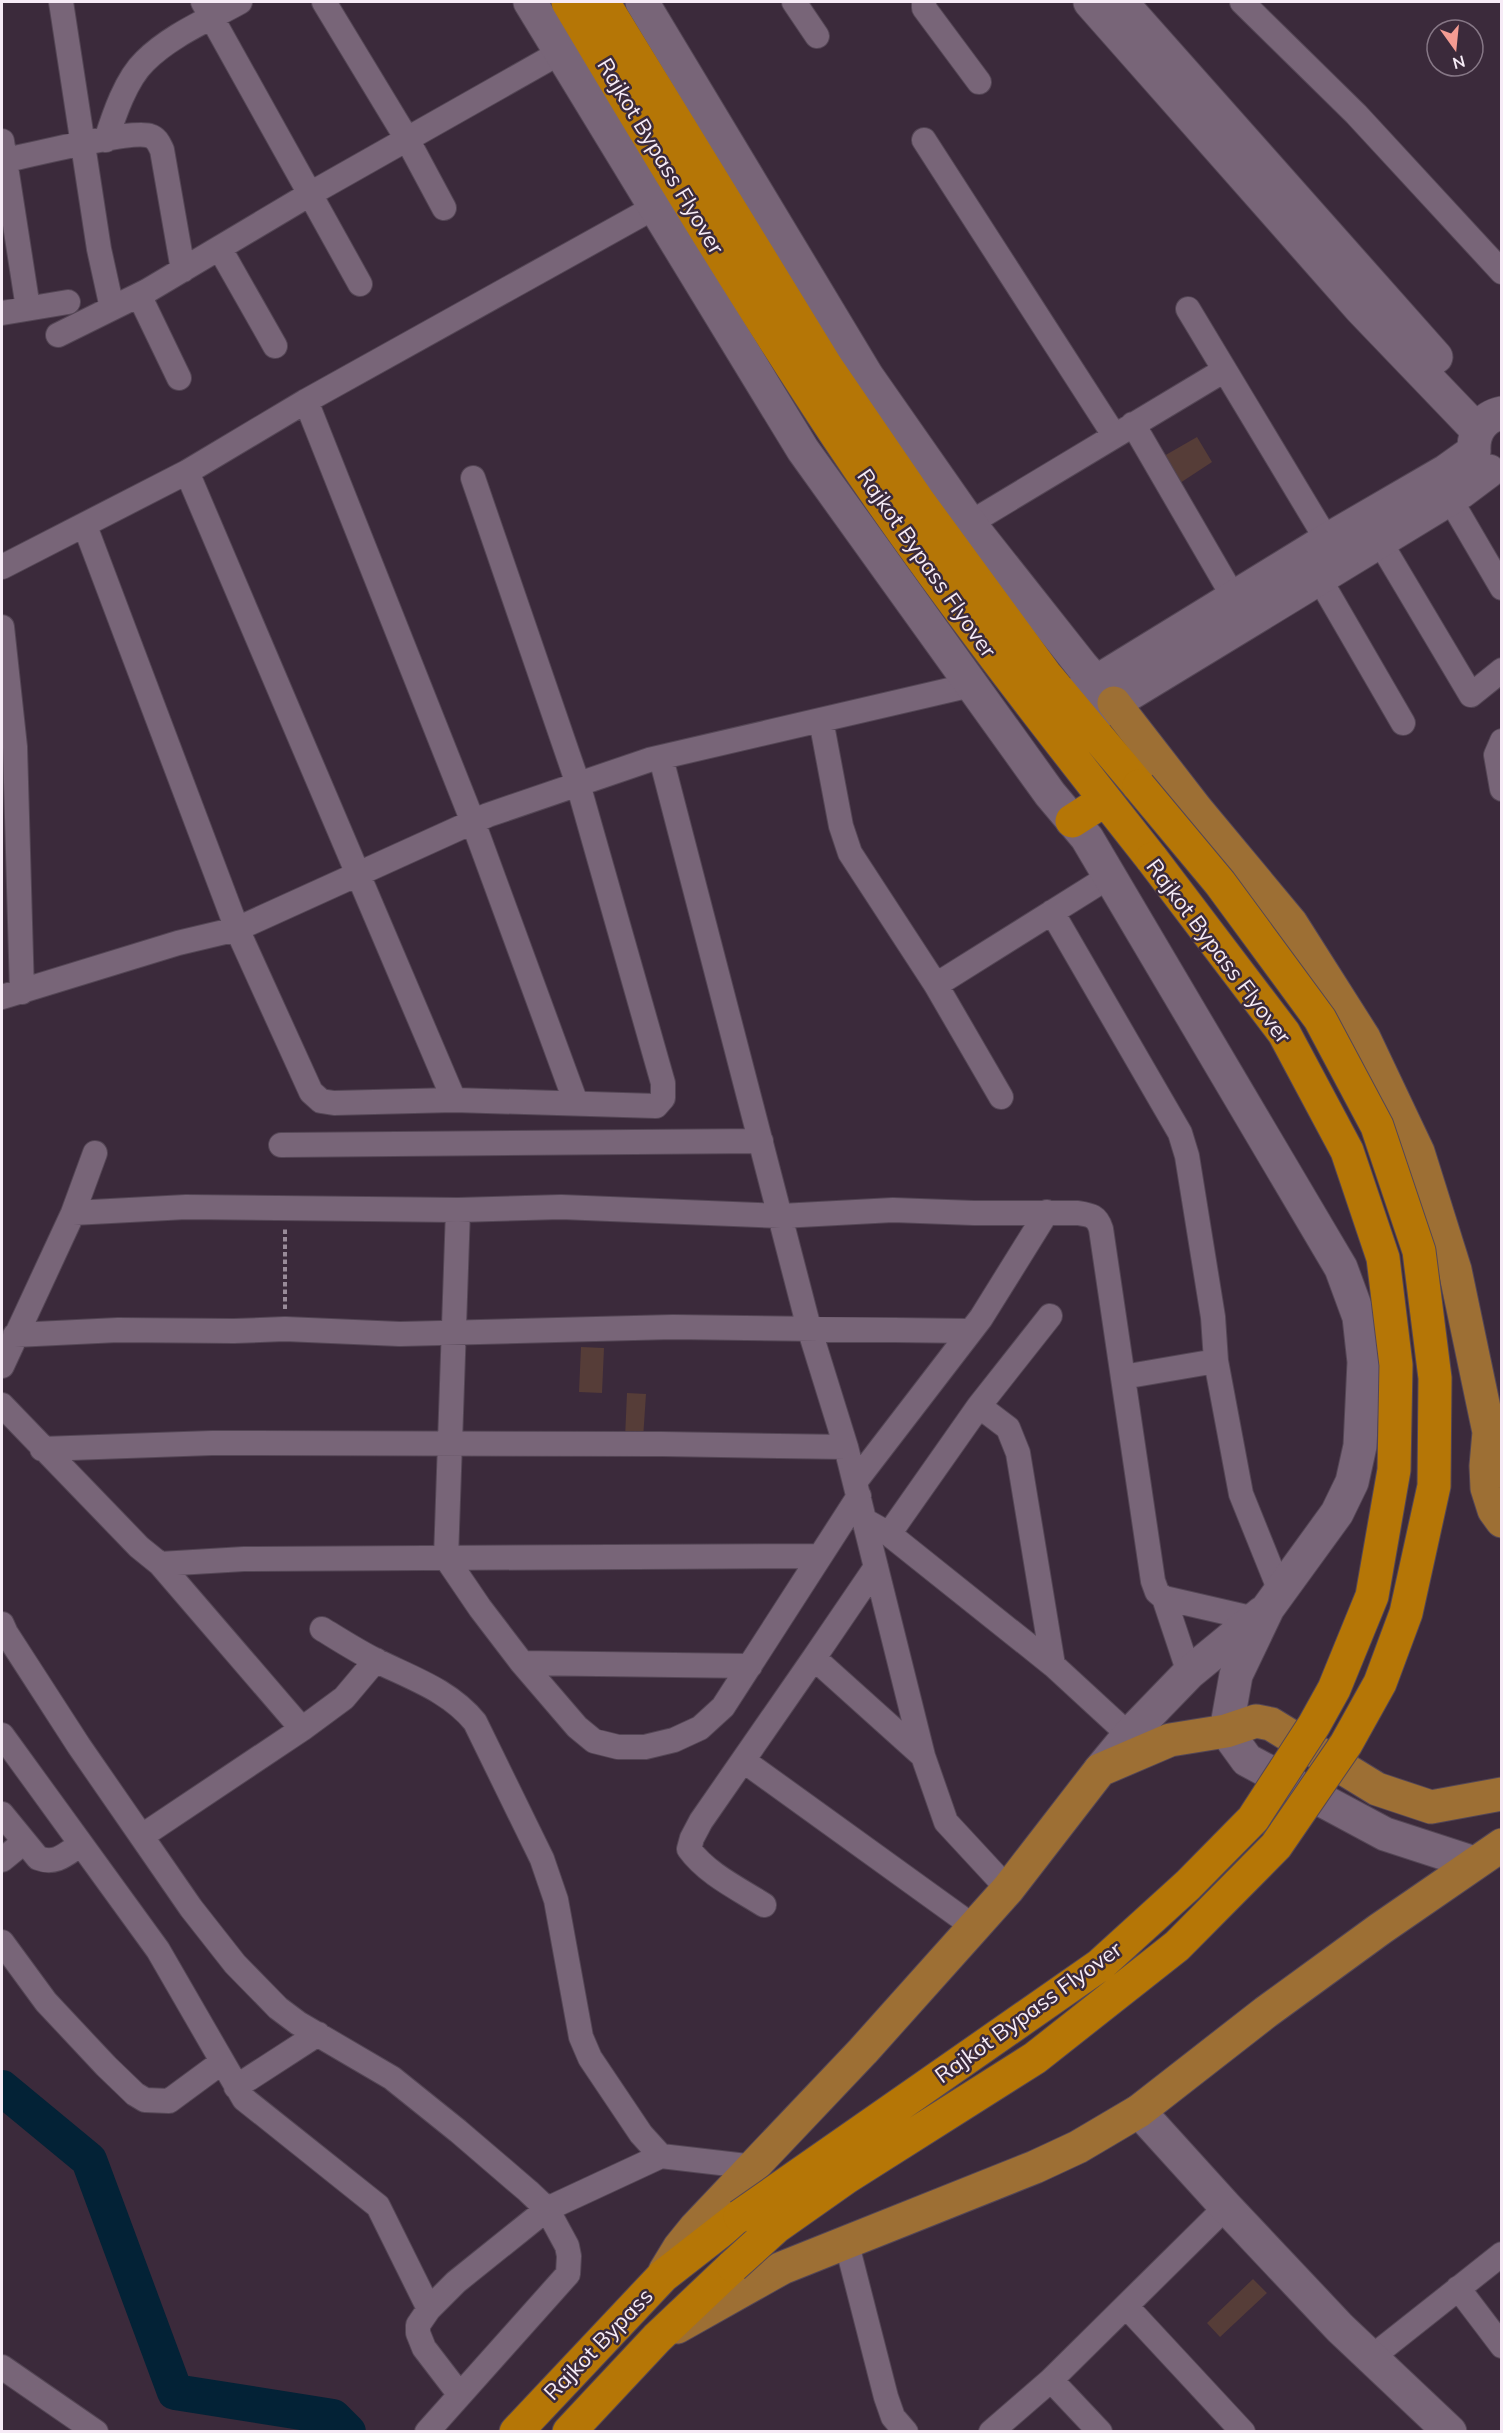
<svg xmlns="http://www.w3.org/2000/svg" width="1503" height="2433" font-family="Mulish,sans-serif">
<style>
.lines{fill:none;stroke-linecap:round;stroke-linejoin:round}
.river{stroke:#032236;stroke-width:36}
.building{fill:#563d38}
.street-casing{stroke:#544655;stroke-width:26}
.secondary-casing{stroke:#544655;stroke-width:35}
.primary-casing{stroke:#544655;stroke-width:35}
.highway-casing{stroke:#544655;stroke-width:35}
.path{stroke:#998b99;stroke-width:4;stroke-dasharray:4.5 3;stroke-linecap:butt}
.street{stroke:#786578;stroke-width:24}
.secondary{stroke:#786578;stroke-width:33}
.primary{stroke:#9d6f34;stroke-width:33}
.highway{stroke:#b57606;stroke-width:33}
.highway-bridge-casing{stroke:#544655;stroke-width:35;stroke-linecap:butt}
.highway-bridge{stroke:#b57606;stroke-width:33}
.labels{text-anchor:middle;stroke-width:5;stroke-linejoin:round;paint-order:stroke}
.street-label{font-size:22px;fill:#f6ebf6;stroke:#3b2a3b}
</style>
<rect width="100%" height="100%" fill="#3b2a3b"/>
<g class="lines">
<path class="river" d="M2,2088L89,2160L175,2392L333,2417L348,2432"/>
</g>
<path class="building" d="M1197,437L1212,462L1177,485L1157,460Z
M581,1347L604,1348L602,1393L579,1392Z
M627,1393L646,1394L643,1439L625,1438Z
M1253,2279L1267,2293L1220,2337L1207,2323Z"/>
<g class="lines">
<g class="street-casing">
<path id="street" d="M61,2L99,249L112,308
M203,2L310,194L561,52
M324,2L407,139L444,208
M794,2L817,36
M924,2V8L979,82
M1242,2L1356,114L1502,272
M106,140C114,115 126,79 145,61C171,35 208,20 240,2
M924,140L1114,435
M2,141L28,308
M2,161C26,156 133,129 150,136C157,138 159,144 162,150L183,270
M220,249L275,346
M139,295L179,378
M1188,309L1327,540
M2,313L68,302
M58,335L147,291L310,194L360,284
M306,401L473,822L576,1103
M1133,424L1234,598
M187,472L454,1100
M1450,499L1502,588
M970,523L1223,371
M85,526L237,929L311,1092L321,1101L334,1103L454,1100L656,1106L663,1098V1083L578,784L473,478
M1380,542L1471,695L1502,670
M2,567L187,472L306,401L655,207
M1319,578L1403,723
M2,627L15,747L22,992
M821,720L841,826L850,853L936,985L1001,1097
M1502,741L1496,755L1502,789
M661,758L809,1328L846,1447L923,1756L946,1822L1008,1889
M1052,912L1180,1133L1187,1156L1213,1317L1216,1361L1241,1494L1280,1591
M936,985L1110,876
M2,997L178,943L237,929L488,815L649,760L971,685
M281,1145L761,1141
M458,1210L446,1558L480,1608L522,1663L577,1727L594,1741L618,1747H645L674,1740L700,1728L723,1707L859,1496
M73,1213L186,1207L458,1210L561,1207L781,1216L893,1210L974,1213H1078C1091,1215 1097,1216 1101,1229L1153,1581L1157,1592L1164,1598L1255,1619
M15,1335L118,1330L234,1331L285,1329L400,1334L673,1327L970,1331
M2,1366L73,1213L95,1153
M1123,1377L1216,1361
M2,1405L139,1547L160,1564L302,1729
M979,1406L1008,1428L1018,1453L1053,1665
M42,1449L212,1443L662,1444L846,1447
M855,1482L981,1318L1047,1212
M864,1520L889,1534L1053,1665L1129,1735
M889,1534L979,1406L1050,1316
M160,1564L244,1559L820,1556
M1164,1598L1189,1673
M2,1624L6,1633L79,1746L191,1908L235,1964L278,2008L298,2023L392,2078L458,2131L528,2191L547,2209L567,2246L569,2256L568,2274L427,2432
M322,1629C340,1640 357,1651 375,1660C411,1678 449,1690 475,1722L542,1859L556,1900L581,2037L590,2058L641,2134L661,2156L755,2167
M814,1658L876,1567
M522,1663L750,1666
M2,1735L158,1950L244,2099L378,2206L429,2309
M744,1761L974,1927
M2,1814L38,1858C56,1865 66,1854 81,1844
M142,1836L302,1729L344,1698L376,1660
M2,1860L24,1842
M764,1905C739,1889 707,1874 689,1849L692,1838L701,1821L814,1658L923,1756
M2,1942L46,2002L106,2066L135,2094L145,2100L169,2101L222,2062
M236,2087L318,2034
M846,2241L886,2397L893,2417L906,2432
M1458,2288L1502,2346
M1126,2306L1243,2432
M1372,2357L1502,2254
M2,2367L96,2432
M1051,2380L1100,2432
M460,2395L424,2348L418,2333V2325L429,2309L456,2282L547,2209L661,2156
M991,2432L1051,2380L1226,2207"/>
</g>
<g class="secondary-casing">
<path id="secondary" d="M530,2L803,450L1050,794L1087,838L1341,1268L1359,1317L1364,1362L1360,1446L1352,1482L1337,1513L1268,1608L1236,1675L1226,1731L1247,1760L1385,1834L1474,1863
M642,2L867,376L976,532L1082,666L1114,703
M1090,2L1361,309L1477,430
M1121,2L1436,357
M1474,451C1473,432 1483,417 1502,413
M1078,693L1327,540L1446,471L1474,451
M1095,715L1461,492L1489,471
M1100,1770L1129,1735L1189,1673L1262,1613
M1139,2111L1226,2207L1340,2328L1450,2432"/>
</g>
<g class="primary-casing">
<path id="primary" d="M1114,703L1197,810L1291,923L1364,1038L1418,1152L1455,1270L1489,1432L1486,1466L1487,1488L1494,1510L1502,1521
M665,2271L679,2248L696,2227L863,2051L974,1927L1008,1889L1100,1770L1170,1740L1226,1731L1256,1721L1271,1724L1377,1789L1431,1807L1502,1794
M677,2327L782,2268L1035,2167L1078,2147L1139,2111L1266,2012L1380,1929L1502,1845"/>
</g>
<g class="highway-casing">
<path id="highway" d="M568,2C655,148 743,294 837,436C935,583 1043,721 1152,859
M603,2L826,366L919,502L1045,674L1139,786
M1072,821L1105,800
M516,2432L663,2276L740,2216
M569,2432L657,2338L733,2266"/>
</g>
<path class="path" d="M285,1309V1227"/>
<use href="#street" class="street"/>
<use href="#secondary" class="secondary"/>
<use href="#primary" class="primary"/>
<use href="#highway" class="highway"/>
<g class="highway-bridge-casing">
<path id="highway-bridge" d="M740,2216L1100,1965L1188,1885L1253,1819L1314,1725L1334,1689L1372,1596L1394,1470L1396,1365L1383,1258L1347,1151L1284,1033L1152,859
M733,2266L776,2227L847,2177L1035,2058L1177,1946L1276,1846L1346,1744L1380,1683L1406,1613L1434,1486L1435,1378L1419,1251L1377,1126L1320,1019L1220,883L1139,786"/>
</g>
<use href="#highway-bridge" class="highway-bridge"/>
</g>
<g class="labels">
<g class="street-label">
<text transform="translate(661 156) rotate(59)" y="8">Rajkot Bypass Flyover</text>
<text transform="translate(927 563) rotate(55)" y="8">Rajkot Bypass Flyover</text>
<text transform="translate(1219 951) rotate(53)" y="8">Rajkot Bypass Flyover</text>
<text transform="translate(1028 2012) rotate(-36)" y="8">Rajkot Bypass Flyover</text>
<text transform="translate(598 2344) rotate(-46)" y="8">Rajkot Bypass</text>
</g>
</g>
<rect width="1503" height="2433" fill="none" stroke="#f6ebf6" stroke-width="6"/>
<g transform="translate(1455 48) rotate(165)"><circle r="28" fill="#3b2a3b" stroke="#867786" stroke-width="1.5"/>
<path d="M0-4.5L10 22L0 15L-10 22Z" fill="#f59c93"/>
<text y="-9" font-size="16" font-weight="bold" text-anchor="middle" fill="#f6ebf6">N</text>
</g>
</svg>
